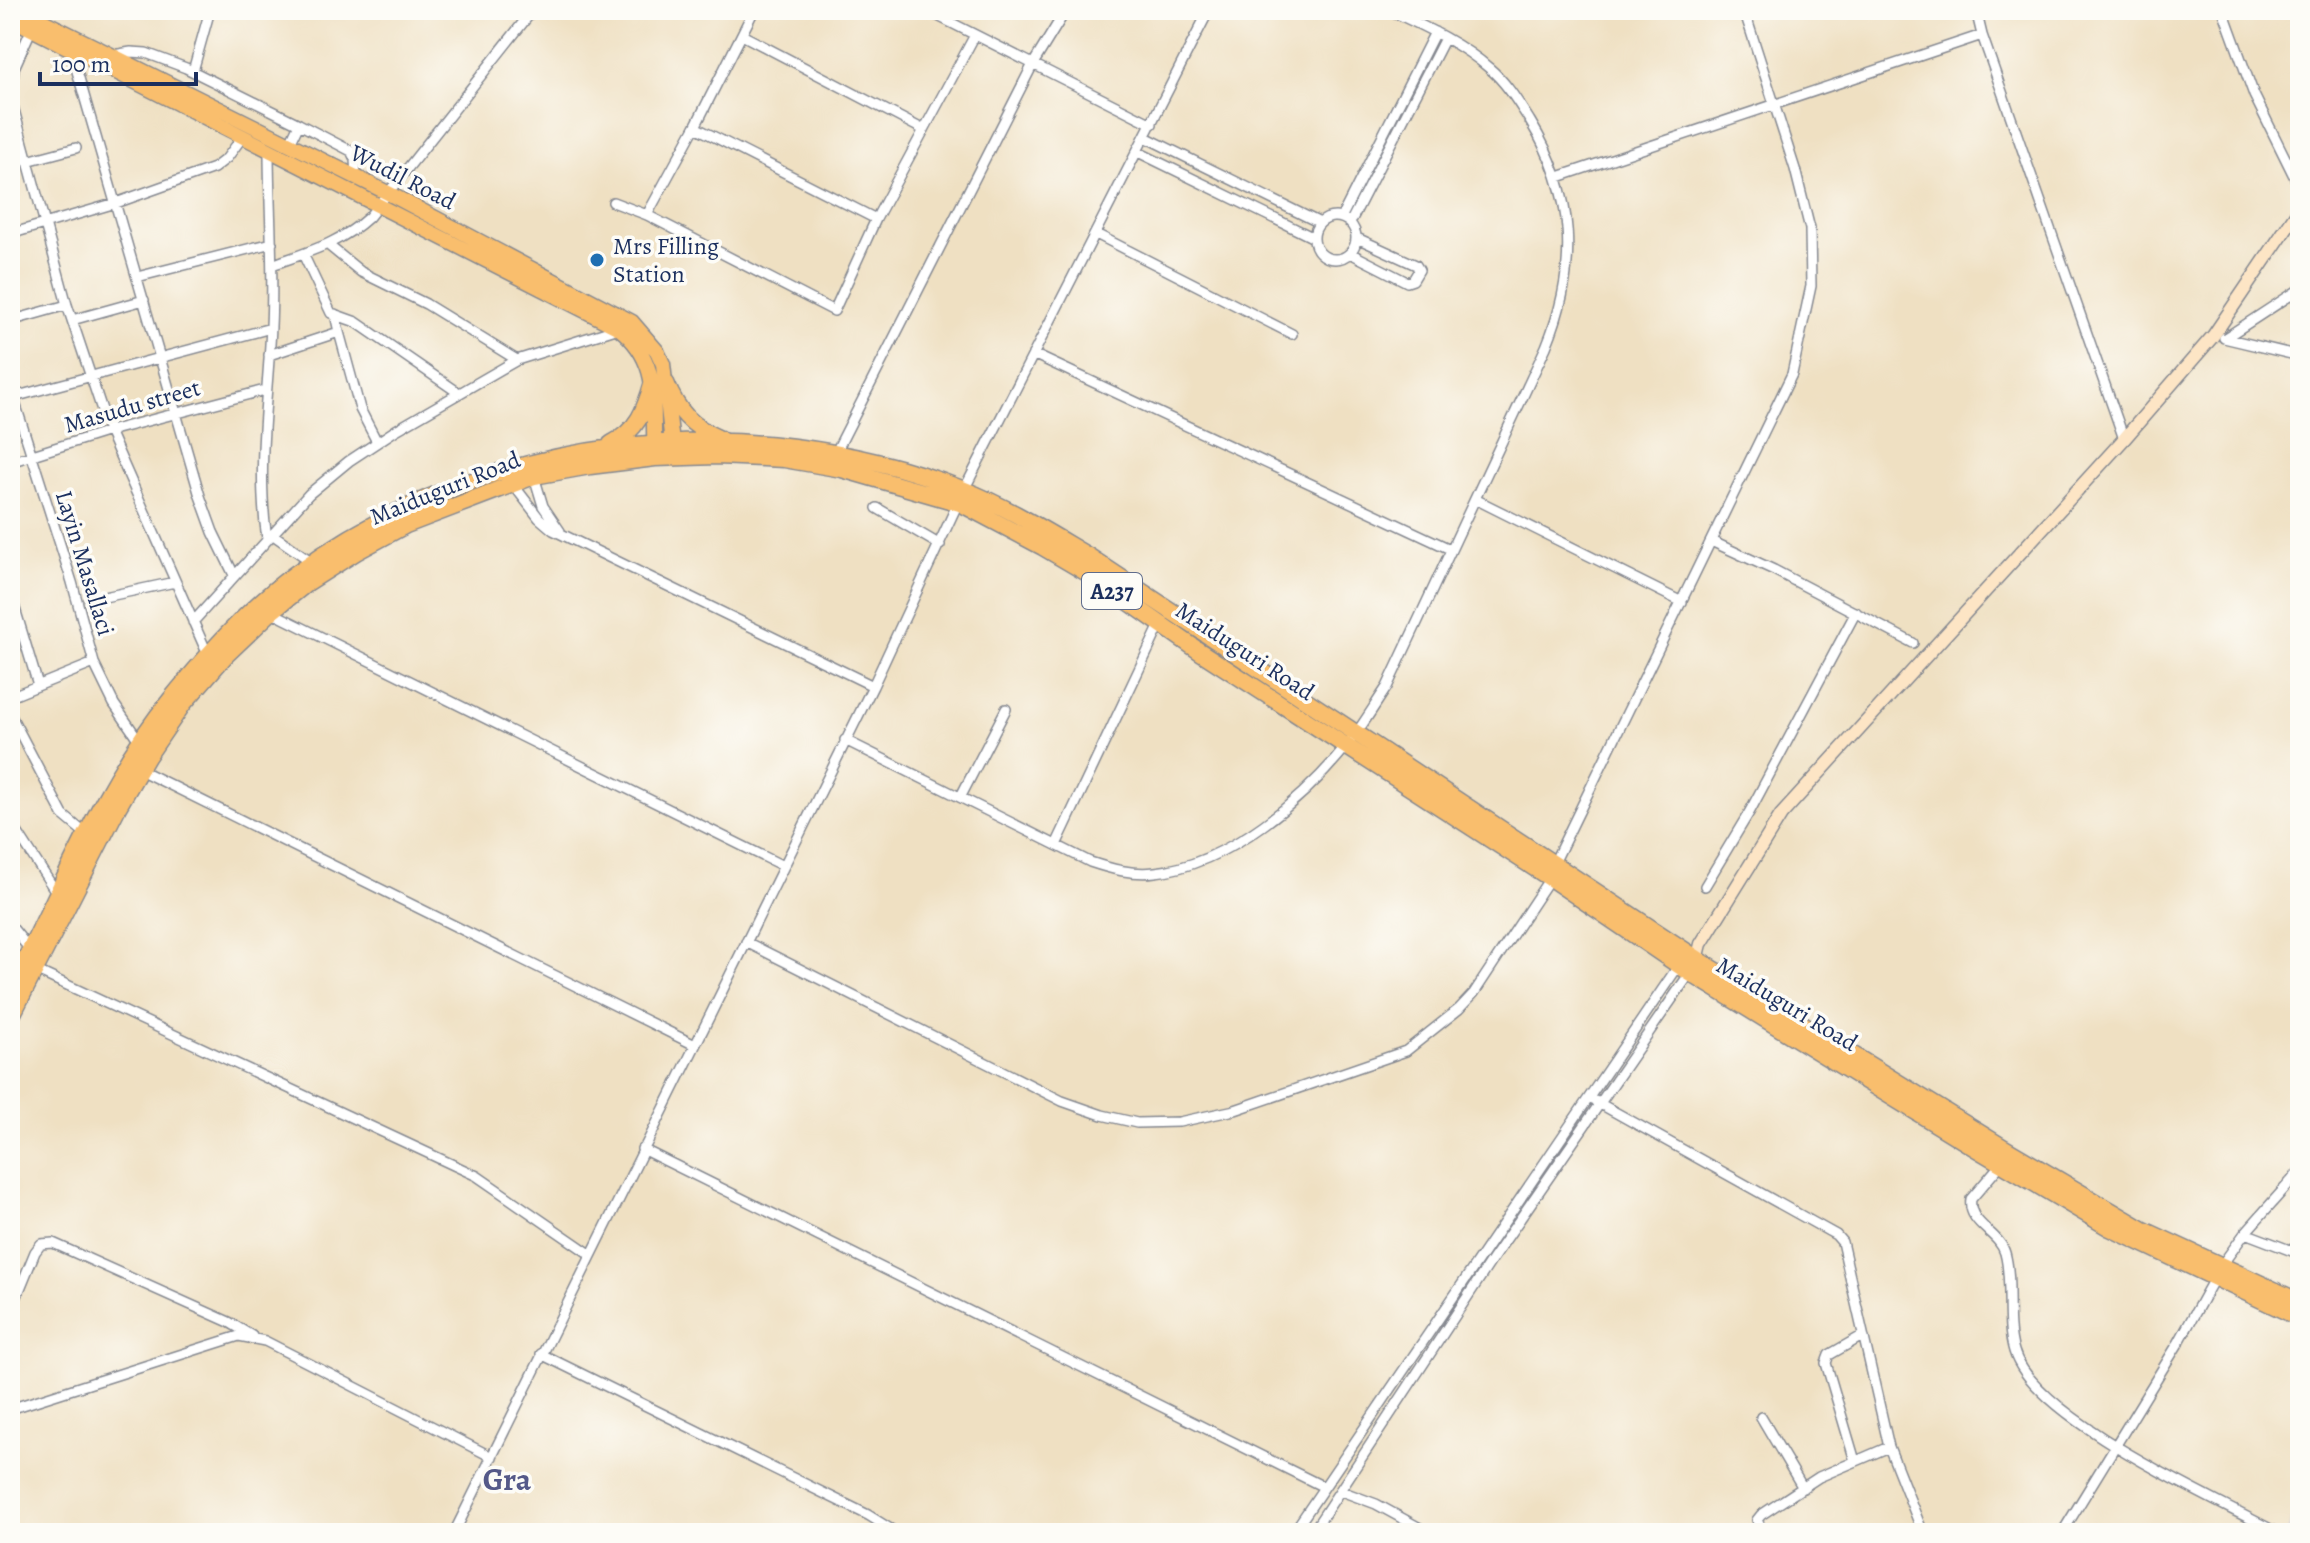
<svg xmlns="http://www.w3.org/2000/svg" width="2310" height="1543" font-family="Alegreya,serif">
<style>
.industrial{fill:#bec3dd}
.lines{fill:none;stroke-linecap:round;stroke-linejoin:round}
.street-casing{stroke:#858890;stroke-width:12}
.secondary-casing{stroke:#858890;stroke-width:15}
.primary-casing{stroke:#858890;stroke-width:17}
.highway-casing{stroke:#858890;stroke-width:19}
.street{stroke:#fff;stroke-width:9}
.secondary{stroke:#fde5c5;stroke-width:12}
.primary{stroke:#f9be6d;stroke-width:14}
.highway{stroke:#f9be6d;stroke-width:16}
.poi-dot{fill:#1f6fb2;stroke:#fdfcf7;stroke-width:3}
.labels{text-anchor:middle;stroke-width:7;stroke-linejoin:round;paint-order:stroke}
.shield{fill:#fdfcf7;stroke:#5f6c8c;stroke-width:2}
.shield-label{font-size:22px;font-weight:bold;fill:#1b2f5e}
.street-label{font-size:24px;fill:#1b2f5e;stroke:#fdfcf7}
.poi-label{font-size:24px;fill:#1b2f5e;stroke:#fdfcf7;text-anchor:start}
.district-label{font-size:32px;font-weight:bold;fill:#555988;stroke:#fdfcf7}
</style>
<rect width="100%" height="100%" fill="#fdfcf7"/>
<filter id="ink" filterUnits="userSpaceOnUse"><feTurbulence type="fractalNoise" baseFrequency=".0125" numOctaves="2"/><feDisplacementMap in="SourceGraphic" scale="16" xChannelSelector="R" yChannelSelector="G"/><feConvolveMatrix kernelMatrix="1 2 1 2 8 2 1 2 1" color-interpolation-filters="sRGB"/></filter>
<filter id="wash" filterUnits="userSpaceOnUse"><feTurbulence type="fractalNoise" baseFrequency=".006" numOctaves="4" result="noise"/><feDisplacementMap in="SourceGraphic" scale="32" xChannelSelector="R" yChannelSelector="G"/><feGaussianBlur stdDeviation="1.8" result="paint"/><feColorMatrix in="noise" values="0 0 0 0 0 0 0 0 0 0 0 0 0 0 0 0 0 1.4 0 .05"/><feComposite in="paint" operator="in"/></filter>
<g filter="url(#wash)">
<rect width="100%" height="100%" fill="#efe0c2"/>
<path class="industrial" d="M2300,1494V1533H2287Z"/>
</g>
<g filter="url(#ink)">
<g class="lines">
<g class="street-casing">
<path id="street" d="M754,10L695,127L876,219L975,35
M926,10L1152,124
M1976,10L1982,35
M2223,10L2254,95L2300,188
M32,28L14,68L11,99L67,305L109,431L208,655
M742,35L924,130
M70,47L200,496L213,532L234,575
M113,55L131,52L146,53L186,68L299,124L290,143
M193,71L210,10
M299,124L351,151L355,159L356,177
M1145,137L1320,223
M1138,152L1314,238
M27,161L76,148
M1558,177L1982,35L2124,439
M613,202L647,215L834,311L876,219
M647,215L695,127
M1314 238a21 21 0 1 1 42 0a21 21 0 1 1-42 0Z
M1341,218L1435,32
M1350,223L1445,38
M10,234L116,203L214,168L227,158L243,136
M1096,234L1292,334
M328,245L361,272L426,304L517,360
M1350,253L1407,282L1413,280L1419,270L1416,265L1357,238
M303,254L331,313L356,322L459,393
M272,265C307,252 341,243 369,217L533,10
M137,277L272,243
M72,320L144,300
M10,321L67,305
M339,332L360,409L377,442
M2224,338L2300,356
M2225,338L2300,289
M1033,354L1450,549
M269,355L339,332L335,314
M10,387L72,582L94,663L114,704L140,742
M10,398L271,328
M836,452L1033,64L1066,10
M10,462L109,431L265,390
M534,476L543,506L560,531
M512,483L539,518L553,530L873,686
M1475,499L1682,602
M877,508L940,545
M272,534L312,562
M267,539C256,468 268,397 271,326C274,267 269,208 269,149
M1711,541L1774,570L1913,643
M10,592L38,685
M90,600L175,582
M271,612L783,866
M193,622L309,494L349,461L396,430L517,360L619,328
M10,697L94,663
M10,714L63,815L87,835
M845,740L1090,862C1111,869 1133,875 1155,872C1228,865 1305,798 1349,743C1363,725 1374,706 1387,687L1546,347C1579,267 1575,194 1530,121C1518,102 1506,82 1489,68C1461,43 1423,26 1389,10
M136,768L695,1045
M961,796L1006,709
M10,821L58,895
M1056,845L1160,625
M1554,863L1792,374L1811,286L1810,229L1795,169L1744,10
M1705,886L1750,811L1856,612
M10,925L31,951
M746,942L1062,1101L1102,1115L1137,1123L1179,1122L1235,1110L1406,1051L1459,1009L1474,993L1550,878
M35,970L477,1176L590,1254
M1595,1101L1836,1235L1842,1242L1889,1447L1923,1533
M642,1149L1324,1487
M2001,1164L1971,1199C1967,1224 1999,1232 2005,1253C2013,1281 2005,1321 2014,1351C2033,1417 2210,1497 2272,1530
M2245,1233L2300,1254
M10,1313L35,1252L41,1244L53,1243L229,1322L252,1336
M541,1354L868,1515L897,1533
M10,1409L239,1336L265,1341L492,1457
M1761,1417L1803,1488
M1855,1461L1826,1363L1829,1355L1862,1336
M1341,1491L1376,1504L1429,1533
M454,1533L873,686L964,490L1209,10
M1293,1533L1679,965
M1312,1533L1493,1258L1690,973
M1763,1533L1757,1520L1761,1515L1819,1477L1889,1447
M2062,1533L2179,1342L2221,1266L2245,1233L2300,1171"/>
</g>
<g class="secondary-casing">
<path id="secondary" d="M1696,964L1701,944L1781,815L2124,439L2213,336L2300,208"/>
</g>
<g class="primary-casing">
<path id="primary" d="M21,10L388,193L632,322L657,351L663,364L673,452
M10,18L619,328C663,363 651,404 655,453"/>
</g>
<g class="highway-casing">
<path id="highway" d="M666,383C677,411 692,427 720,439
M611,444C638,430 645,410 653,382
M10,990C61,892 101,785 171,699C208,654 248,608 295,574C485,434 743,404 962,489C1006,506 1047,532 1088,556L1699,960L2001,1146L2142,1229L2300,1302
M10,1019L118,807L147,757L183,704L225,656L271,612L307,583L356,552L406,525L534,476L590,466L655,458L717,456L784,459L842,469L960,503L1043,547L1089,574L1199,651L1550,878L1690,973L1975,1148L2110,1228L2300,1318"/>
</g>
<use href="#street" class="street"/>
<use href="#secondary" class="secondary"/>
<use href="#primary" class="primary"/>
<use href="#highway" class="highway"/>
</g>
</g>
<circle class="poi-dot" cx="597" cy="260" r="8"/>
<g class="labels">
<rect class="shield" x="1082" y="573" width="60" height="36" rx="6"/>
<g class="shield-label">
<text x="1112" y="599">A237</text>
</g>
<g class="street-label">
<text transform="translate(403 177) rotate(27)" y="8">Wudil Road</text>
<text transform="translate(132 406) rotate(-16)" y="8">Masudu street</text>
<text transform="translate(445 488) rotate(-22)" y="8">Maiduguri Road</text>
<text transform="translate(85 563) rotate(73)" y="8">Layin Masallaci</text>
<text transform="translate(1245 651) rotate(33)" y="8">Maiduguri Road</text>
<text transform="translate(1787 1004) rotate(31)" y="8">Maiduguri Road</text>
</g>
<g class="poi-label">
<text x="613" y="254">Mrs Filling<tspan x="613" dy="28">Station</tspan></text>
</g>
<g class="district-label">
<text x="507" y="1490">Gra</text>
</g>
</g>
<rect width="2310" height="1543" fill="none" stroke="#fdfcf7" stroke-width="40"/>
<path d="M40 72v12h156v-12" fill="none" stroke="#1b2f5e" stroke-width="4"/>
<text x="52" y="72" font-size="24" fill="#1b2f5e" stroke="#fdfcf7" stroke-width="6" paint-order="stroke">100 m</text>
</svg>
